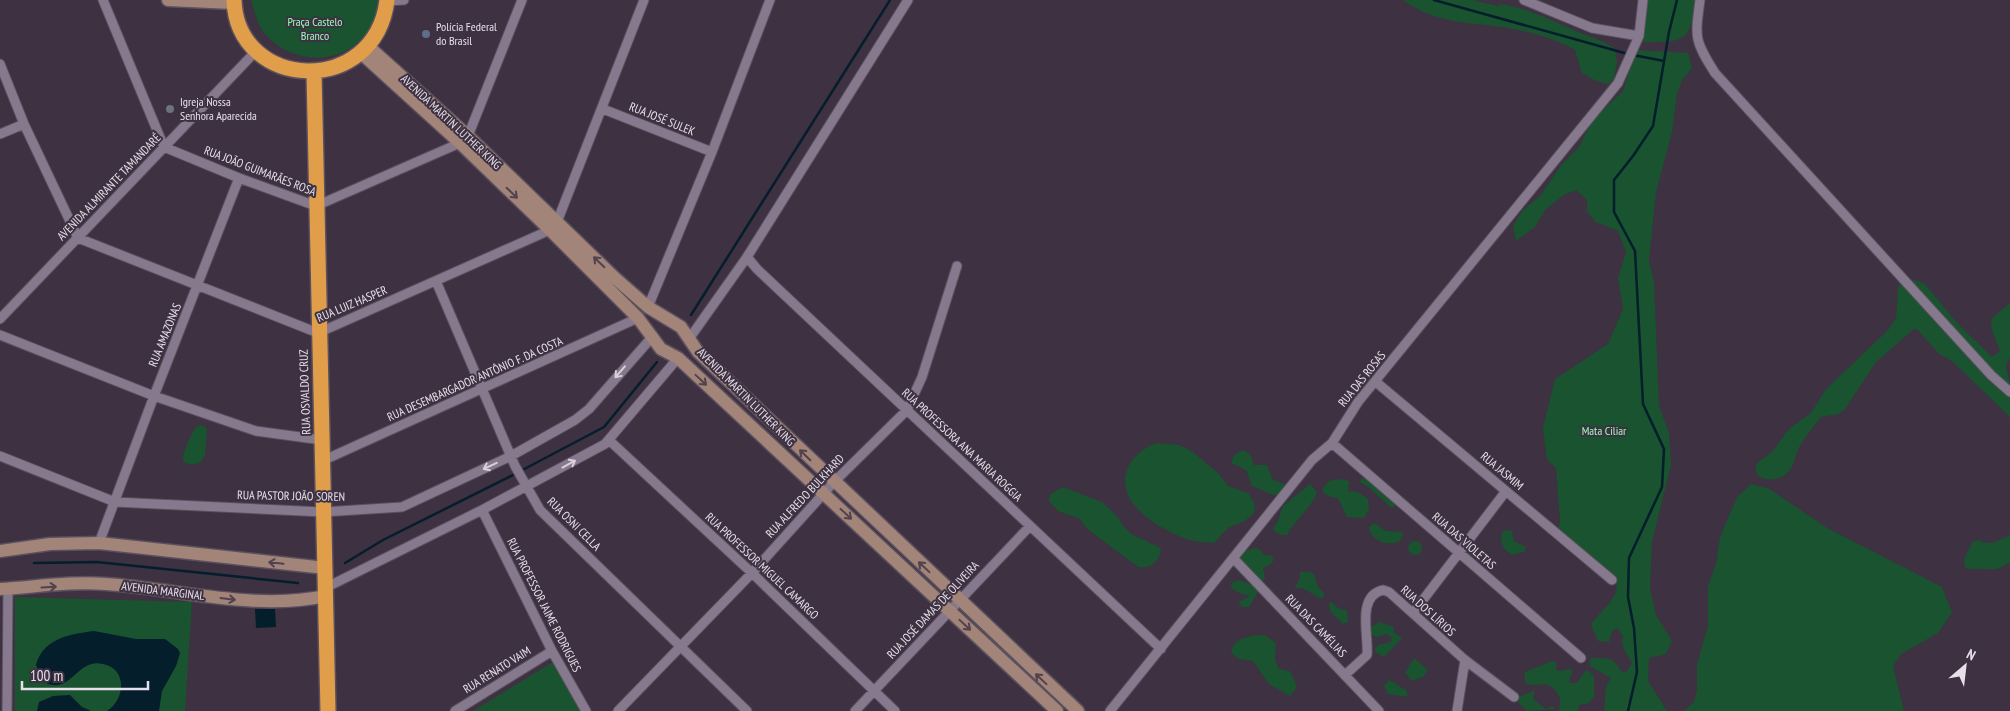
<svg xmlns="http://www.w3.org/2000/svg" width="2010" height="711" font-family="'PT Sans Narrow',sans-serif">
<style>
.green{fill:#19532f}
.water{fill:#041e2c}
.lines{fill:none;stroke-linecap:round;stroke-linejoin:round}
.stream{stroke:#041e2c;stroke-width:2.5}
.street-casing{stroke:#5b505e;stroke-width:11}
.secondary-casing{stroke:#5b505e;stroke-width:15}
.highway-casing{stroke:#5b505e;stroke-width:18}
.street{stroke:#87798d;stroke-width:9}
.secondary{stroke:#a28479;stroke-width:12}
.highway{stroke:#e19e4a;stroke-width:15}
.oneway{stroke:#51424d}
.oneway2{stroke:#d9d0dc}
.service-dot{fill:#5c6f8a;stroke:#3d3142;stroke-width:2}
.worship-dot{fill:#6b7280;stroke:#3d3142;stroke-width:2}
.labels{text-anchor:middle;stroke-width:4;stroke-linejoin:round;paint-order:stroke}
.park-label{font-size:12px;fill:#98feb8;stroke:#3d3142}
.poi-label{font-size:12px;fill:#e7dfea;stroke:#3d3142;text-anchor:start}
.street-label{font-size:12px;fill:#e7dfea;stroke:#3d3142}
</style>
<rect width="100%" height="100%" fill="#3d3142"/>
<path class="green" d="M251,0H380C377,13 374,24 365,35C342,65 294,64 269,38C258,28 255,14 251,0Z
M1403,0H1472L1498,6L1500,4C1528,8 1551,20 1576,31C1590,37 1603,40 1615,49L1617,62L1614,79L1608,84L1596,81L1582,73L1575,50C1552,37 1527,31 1502,27C1464,22 1435,23 1403,0Z
M1647,0H1698C1688,43 1686,42 1643,42Z
M1636,50L1688,53L1692,68L1683,79L1677,93L1672,132L1656,192L1649,261L1654,281L1659,406L1669,433L1671,465L1652,542L1650,589L1656,615L1672,641L1666,654L1649,658L1648,681L1667,711H1604L1606,686L1611,678L1591,667L1589,661L1591,658C1605,658 1614,656 1621,671L1626,672L1632,663C1627,653 1620,647 1623,636L1617,628L1612,631L1609,642L1598,641L1591,625C1598,612 1621,598 1616,582L1558,529L1560,521L1556,468L1547,459L1543,428L1555,379L1608,344L1623,309L1618,278L1626,252L1618,231L1596,222L1587,212V200L1576,190L1564,195L1545,210L1535,227L1516,241L1513,226L1523,210L1541,195L1561,165L1579,147L1592,121L1623,91Z
M1914,280L1924,283L1958,324L1992,357L2000,351L1991,328L1992,318L2010,303V357L2006,366L2010,385V417L1952,361L1939,354L1917,329H1914L1876,362L1845,409L1839,414L1821,417C1814,426 1806,435 1800,446C1795,453 1795,464 1789,471C1778,485 1749,481 1757,463L1772,452L1789,429L1811,413L1826,389L1888,330L1896,318L1898,288L1899,285Z
M199,425L205,426L207,429L205,455L200,463L190,465L183,461C182,455 192,428 199,425Z
M1157,443L1179,445L1193,452L1219,474L1228,486L1248,493L1254,502L1255,512L1245,521L1228,528L1214,543C1204,542 1193,542 1184,538C1158,528 1113,502 1128,468C1132,457 1146,446 1157,443Z
M1244,450L1251,456L1254,465H1267L1273,480L1287,485L1282,495H1273L1252,486L1246,470L1231,463L1234,455Z
M1361,478L1366,479L1384,492L1392,489L1397,491L1395,506L1392,508C1381,500 1372,488 1360,482Z
M1339,479L1349,481L1348,491L1358,492L1368,499L1369,509L1364,518L1347,517L1338,498L1331,497L1323,493V488L1329,481Z
M1310,484L1317,492C1313,506 1293,522 1287,535H1280L1274,531L1273,528L1277,523L1283,506Z
M1751,484L1768,488L1827,528L1942,587L1952,612L1938,633L1901,654L1893,666L1904,711H1684L1694,702L1697,690V665L1708,625V586L1716,564L1720,537L1737,497Z
M1063,487L1102,502L1118,517L1123,526L1131,534L1161,548C1160,561 1151,569 1138,567L1086,528L1080,519L1058,511L1049,501L1050,494Z
M1374,523L1386,531L1402,532L1403,536L1400,541C1388,547 1371,541 1369,527Z
M1505,530L1512,531L1514,541L1526,547L1524,552L1512,555C1503,550 1499,542 1502,532Z
M2010,535V562C1997,571 1996,569 1982,569C1975,568 1972,571 1965,567L1964,560L1972,542L1980,540L1982,542L1993,543Z
M1408 548a7 7 0 1 1 14 0a7 7 0 1 1-14 0Z
M1468 551a7 7 0 1 1 14 0a7 7 0 1 1-14 0Z
M1258,548L1265,555H1271L1274,560L1270,565L1263,568L1265,578L1263,581L1236,562L1246,550Z
M1300,572H1310L1314,574L1318,587L1325,593L1322,599L1302,588H1294L1299,581Z
M1239,580L1253,585L1259,590L1249,607H1242L1238,602L1250,596L1239,593L1230,587L1233,582Z
M15,597L192,602L185,711H15Z
M1332,602L1339,609L1347,610L1348,623H1342L1330,611L1329,603Z
M1379,622L1394,627L1393,632L1402,638L1384,657L1375,652V649L1378,645L1391,642L1392,638L1386,634L1378,637L1369,634L1368,629Z
M1265,635L1276,643L1275,660L1279,669L1290,671L1297,687L1290,696L1269,684L1253,661L1239,659L1231,653C1233,637 1252,635 1265,635Z
M1414,658L1428,670L1423,677L1412,681L1405,673Z
M1552,661L1556,662V669L1559,671L1570,669L1573,671L1569,680L1570,683H1577L1585,671H1589L1594,676V697L1589,703L1579,705L1578,711H1559L1560,699C1550,675 1539,690 1525,683V672Z
M553,662L581,711H473Z
M1389,680L1406,690L1408,697L1388,694L1384,686Z
M1535,690L1533,699L1546,709L1552,706L1556,709L1527,711L1515,699Z"/>
<path class="water" d="M255,609H275L276,627L256,628Z
M94,631L136,639H165L178,649L180,653L176,666L162,691L159,711H107C125,700 128,669 103,664C76,657 71,698 42,681L36,665C43,638 71,634 94,631Z
M70,695L82,707L91,711H37L39,702L53,696Z"/>
<g class="lines">
<path class="stream" d="M1434,0L1628,54
M1633,55L1664,61
M691,315L890,0
M34,563L97,562L298,583
M345,563L383,540L513,475L604,427L657,362
M1628,711L1637,672L1634,628L1628,597L1629,558L1662,487L1664,449L1643,404L1635,251L1614,212V180L1633,156L1653,126L1669,32L1677,0"/>
<g class="street-casing">
<path id="street" d="M103,0L164,147L239,178L316,206L460,143L468,136L522,0
M1524,0L1592,28L1639,36
M1700,0C1695,38 1694,40 1715,73L1991,375L2010,392
M387,1L404,0
M0,64L24,124L78,238L318,333L550,230L557,222L644,0
M603,109L712,152
M0,134L24,124
M747,257L757,269L1161,649
M436,281L515,466L540,510L747,711
M648,307L712,152L770,0
M0,319L257,50
M0,335L154,396L256,431L322,440
M689,339L747,257L908,0
M1376,382L1612,580
M610,441L752,573L895,711
M1332,443L1581,658
M0,456L115,502L323,512L402,507L511,456L575,420L589,409L653,336
M322,461L638,318
M482,510L552,651L586,711
M99,543L154,396L239,178
M1234,559L1379,711
M325,588L482,510L605,444L678,358
M1413,613L1506,491
M1345,675L1367,655C1369,636 1356,596 1383,590L1389,592L1465,660L1514,697
M7,711L8,589
M455,711L552,651
M618,711L752,573L834,482L907,410L922,377L957,266
M855,711L1030,526
M1110,711L1312,460L1332,443L1358,402L1618,83L1639,36L1643,0
M1457,711L1465,660"/>
</g>
<g class="secondary-casing">
<path id="secondary" d="M168,0L233,3
M368,46L468,136L615,278L648,307L681,327L698,352L1078,711
M361,53L460,143L550,230L638,318L661,349L678,358L1057,711
M0,551L50,544L99,543L325,568
M0,589C35,587 72,581 106,584C179,589 253,611 326,596"/>
</g>
<g class="highway-casing">
<path id="highway" d="M234,0C237,91 375,98 387,0
M314,72L328,711"/>
</g>
<use href="#street" class="street"/>
<use href="#secondary" class="secondary"/>
<use href="#highway" class="highway"/>
</g>
<defs><path id="oneway-shaft" d="M-6 0H5M1.5-3L5.5 0L1.5 3" fill="none" stroke-width="1.6" stroke-linecap="round" stroke-linejoin="round" transform="scale(1.25)"/></defs>
<g class="oneway">
<use href="#oneway-shaft" transform="translate(512 193) rotate(44)"/>
<use href="#oneway-shaft" transform="translate(599 262) rotate(-136)"/>
<use href="#oneway-shaft" transform="translate(701 380) rotate(43)"/>
<use href="#oneway-shaft" transform="translate(805 455) rotate(-136)"/>
<use href="#oneway-shaft" transform="translate(846 514) rotate(43)"/>
<use href="#oneway-shaft" transform="translate(276 563) rotate(-174)"/>
<use href="#oneway-shaft" transform="translate(924 567) rotate(-137)"/>
<use href="#oneway-shaft" transform="translate(49 587) rotate(-3)"/>
<use href="#oneway-shaft" transform="translate(228 599) rotate(7)"/>
<use href="#oneway-shaft" transform="translate(965 625) rotate(43)"/>
<use href="#oneway-shaft" transform="translate(1041 679) rotate(-137)"/>
</g>
<g class="oneway2">
<use href="#oneway-shaft" transform="translate(620 372) rotate(131)"/>
<use href="#oneway-shaft" transform="translate(569 464) rotate(-29)"/>
<use href="#oneway-shaft" transform="translate(490 466) rotate(155)"/>
</g>
<circle class="service-dot" cx="426" cy="34" r="5"/>
<circle class="worship-dot" cx="170" cy="109" r="5"/>
<g class="labels">
<g class="park-label">
<text x="315" y="26">Praça Castelo<tspan x="315" dy="14">Branco</tspan></text>
<text x="1604" y="435">Mata Ciliar</text>
</g>
<g class="poi-label">
<text x="436" y="31">Polícia Federal<tspan x="436" dy="14">do Brasil</tspan></text>
<text x="180" y="106">Igreja Nossa<tspan x="180" dy="14">Senhora Aparecida</tspan></text>
</g>
<g class="street-label">
<text transform="translate(662 119) rotate(22)" y="4">RUA JOSÉ SULEK</text>
<text transform="translate(451 122) rotate(43)" y="4">AVENIDA MARTIN LUTHER KING</text>
<text transform="translate(260 171) rotate(21)" y="4">RUA JOÃO GUIMARÃES ROSA</text>
<text transform="translate(109 187) rotate(-46)" y="4">AVENIDA ALMIRANTE TAMANDARÉ</text>
<text transform="translate(352 304) rotate(-23)" y="4">RUA LUIZ HASPER</text>
<text transform="translate(165 335) rotate(-68)" y="4">RUA AMAZONAS</text>
<text transform="translate(475 379) rotate(-24)" y="4">RUA DESEMBARGADOR ANTÔNIO F. DA COSTA</text>
<text transform="translate(1362 379) rotate(-51)" y="4">RUA DAS ROSAS</text>
<text transform="translate(305 392) rotate(-92)" y="4">RUA OSVALDO CRUZ</text>
<text transform="translate(746 397) rotate(45)" y="4">AVENIDA MARTIN LUTHER KING</text>
<text transform="translate(962 445) rotate(43)" y="4">RUA PROFESSORA ANA MARIA ROGGIA</text>
<text transform="translate(1502 471) rotate(40)" y="4">RUA JASMIM</text>
<text transform="translate(291 496) rotate(1)" y="4">RUA PASTOR JOÃO SOREN</text>
<text transform="translate(805 496) rotate(-47)" y="4">RUA ALFREDO BULKHARD</text>
<text transform="translate(574 524) rotate(45)" y="4">RUA OSNI CELLA</text>
<text transform="translate(1464 541) rotate(41)" y="4">RUA DAS VIOLETAS</text>
<text transform="translate(762 566) rotate(43)" y="4">RUA PROFESSOR MIGUEL CAMARGO</text>
<text transform="translate(163 591) rotate(7)" y="4">AVENIDA MARGINAL</text>
<text transform="translate(544 605) rotate(63)" y="4">RUA PROFESSOR JAIME RODRIGUES</text>
<text transform="translate(933 610) rotate(-47)" y="4">RUA JOSÉ DAMAS DE OLIVEIRA</text>
<text transform="translate(1428 611) rotate(42)" y="4">RUA DOS LÍRIOS</text>
<text transform="translate(1316 626) rotate(46)" y="4">RUA DAS CAMÉLIAS</text>
<text transform="translate(497 670) rotate(-32)" y="4">RUA RENATO VAIM</text>
</g>
</g>
<g transform="translate(1965 666) rotate(28)" stroke="#3d3142" stroke-width="4" paint-order="stroke">
<path d="M0-4L9 19L0 12L-9 19Z" fill="#e7dfea"/>
<text y="-8" font-size="14" font-weight="bold" text-anchor="middle" fill="#e7dfea">N</text>
</g>
<path d="M22 681v8h126v-8" fill="none" stroke="#e7dfea" stroke-width="2.5"/>
<text x="30" y="681" font-size="15" fill="#e7dfea" stroke="#3d3142" stroke-width="4" paint-order="stroke">100 m</text>
</svg>
